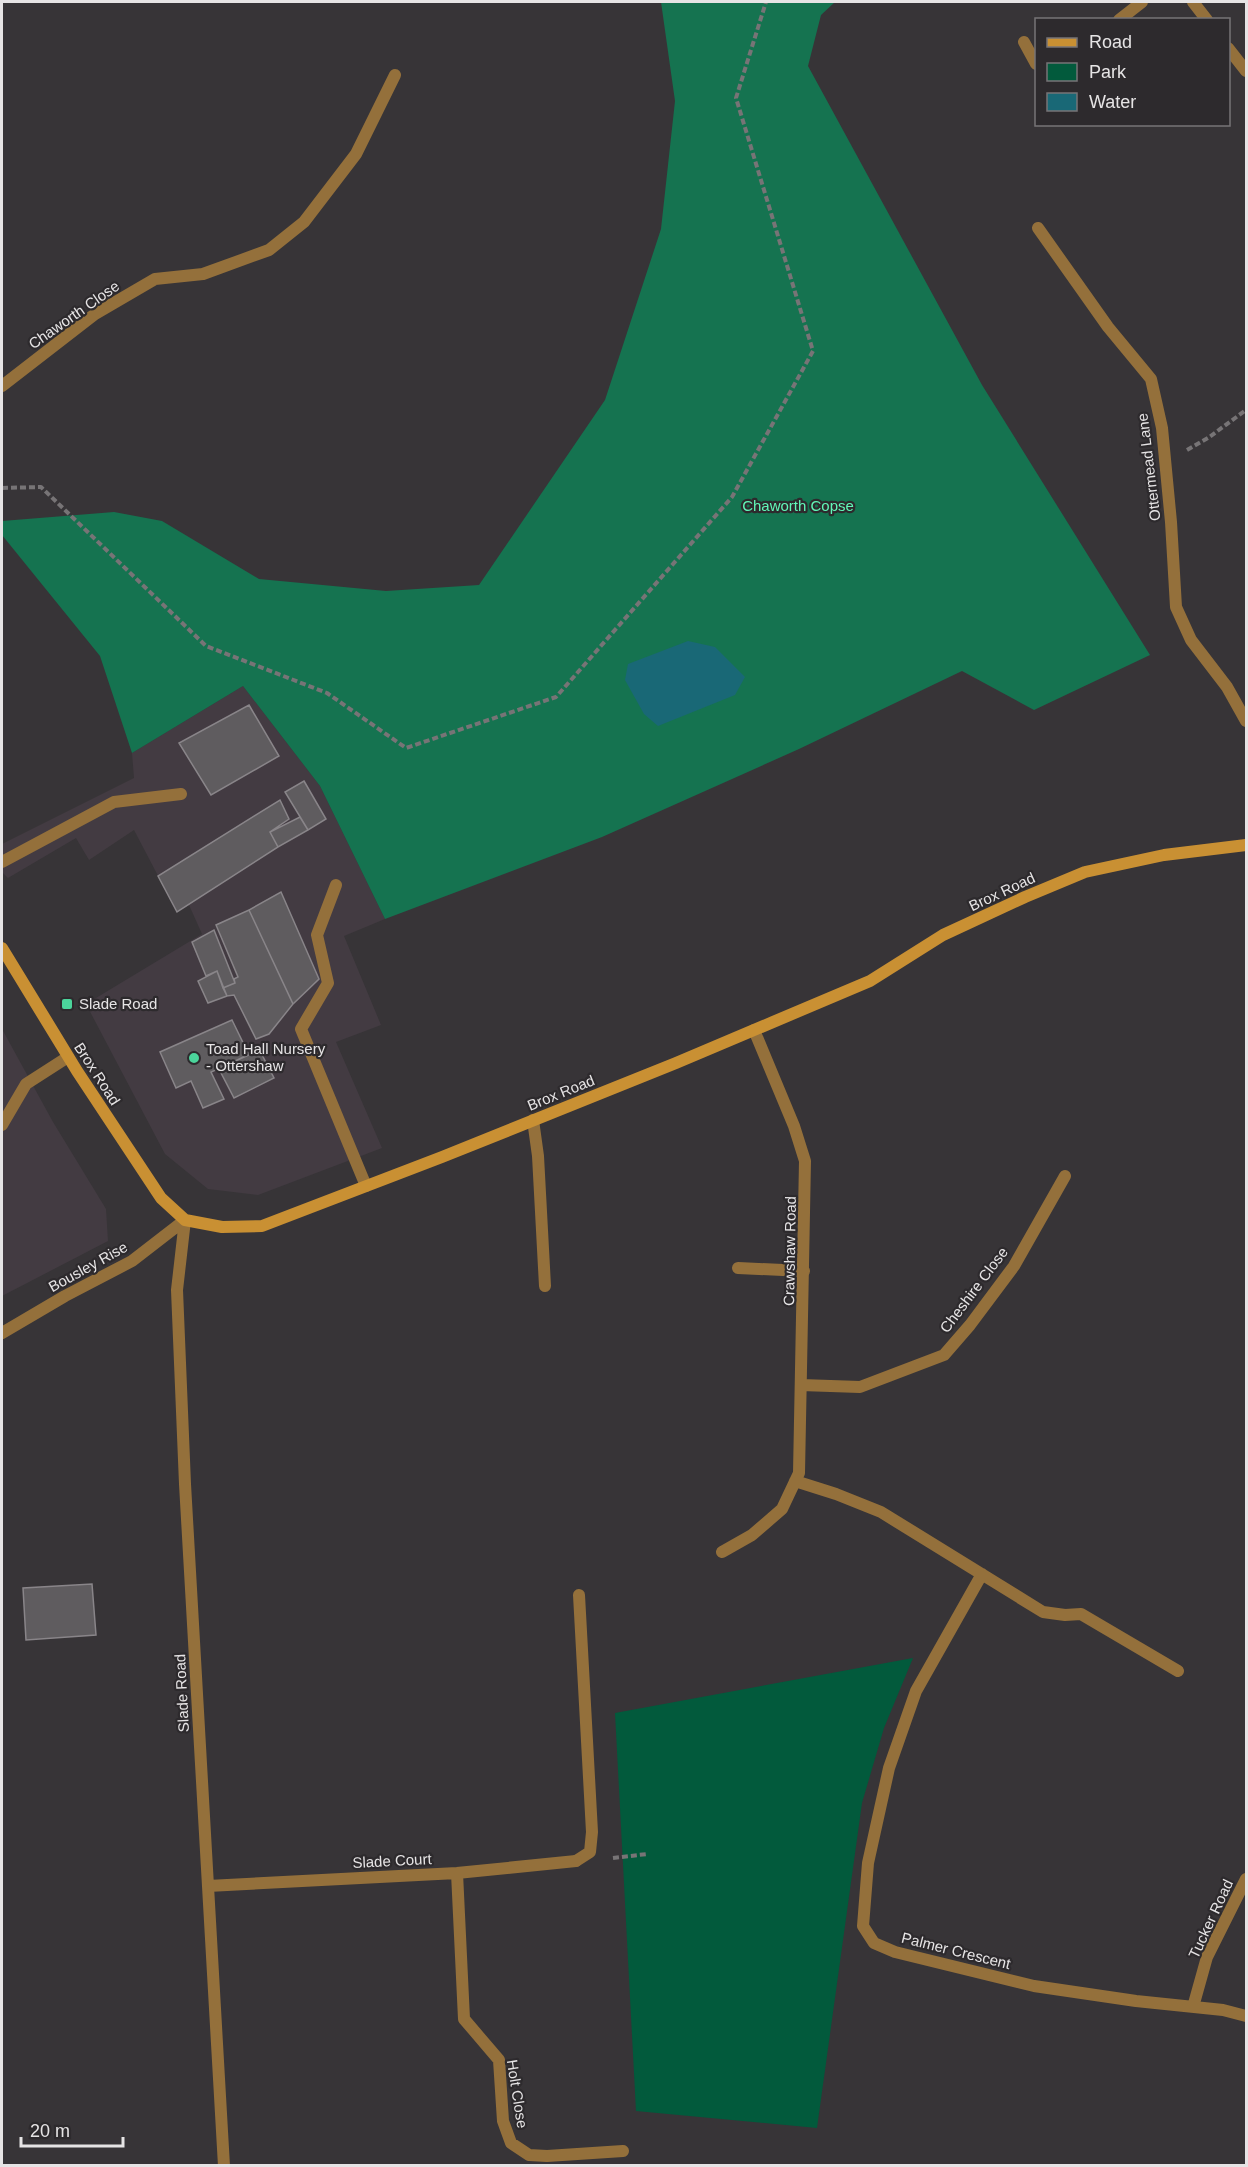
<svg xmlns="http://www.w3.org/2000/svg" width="1248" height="2167" font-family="Helvetica,sans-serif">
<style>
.built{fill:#433b42}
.green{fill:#025a3c}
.forest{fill:#157350}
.water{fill:#196876}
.building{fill:#5f5c5f;stroke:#898589;stroke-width:1.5}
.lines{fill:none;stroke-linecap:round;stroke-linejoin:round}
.path{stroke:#777476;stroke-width:4;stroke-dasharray:6 3;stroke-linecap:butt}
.lane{stroke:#94703b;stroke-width:12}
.street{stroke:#94703b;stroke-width:12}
.secondary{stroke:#c99033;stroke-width:12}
.poi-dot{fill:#4bd49b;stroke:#2d2a2d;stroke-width:2}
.labels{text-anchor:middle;stroke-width:4.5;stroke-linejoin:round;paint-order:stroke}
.street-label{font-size:15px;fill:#e6e4e5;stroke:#2d2a2d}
.park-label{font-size:15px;fill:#61f7b8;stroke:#2d2a2d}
.poi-label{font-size:15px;fill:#e6e4e5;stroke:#2d2a2d;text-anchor:start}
</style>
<rect width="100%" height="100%" fill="#373437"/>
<path class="built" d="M243,686L320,786L385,919L344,936L381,1025L336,1042L382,1148L258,1195L208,1189L165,1154L86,1004L202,934L189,905L177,912L134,830L89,860L76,838L8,878L2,872V844L134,778L132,753Z
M2,1029L53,1122L106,1209L108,1241L2,1296Z"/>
<path class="green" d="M913,1658L884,1728L862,1803L817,2128L636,2111L615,1713Z"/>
<path class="forest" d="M661,2H835L821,15L808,66L982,385L1150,655L1034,710L962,671L799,749L602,837L385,919L320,786L243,686L132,753L100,656L2,535V521L114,512L162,521L259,579L386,591L479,585L605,400L661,229L675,101Z"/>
<path class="water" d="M688,641L715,647L745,677L735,695L658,726L644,714L625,680L628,664Z"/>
<path class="building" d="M249,705L279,756L211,795L179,743Z
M304,781L326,819L308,830L285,792Z
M280,800L289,819L270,832L278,847L177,912L158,876Z
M300,817L308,830L278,847L270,832Z
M281,892L319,979L293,1004L249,910Z
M249,910L293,1004L269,1034L256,1039L234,995L227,996L223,988L235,983L234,979L238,977L216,925Z
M214,930L235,983L223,988L217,971L206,976L192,942Z
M217,971L227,996L208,1003L198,981Z
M232,1020L249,1055L211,1072L224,1099L203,1108L191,1081L176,1088L160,1052Z
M259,1049L274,1078L234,1098L219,1069Z
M92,1584L96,1635L26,1640L23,1588Z"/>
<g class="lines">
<path class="path" d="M1187,450L1208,438L1246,410
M2,488L41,487L206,646L327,693L406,748L556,697L732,497L813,351L736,98L766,2
M613,1858L647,1854"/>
<path class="lane" d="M2,862L114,802L181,794
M336,885L317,935L328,983L301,1029L366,1186
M533,1120L538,1156L545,1286
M2,1125L26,1084L68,1057
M738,1268L804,1271
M576,1861L590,1852L592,1832L579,1595"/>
<path class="street" d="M1193,2L1207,20
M1119,20L1142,2
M1024,42L1036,64
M1228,48L1246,71
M1038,228L1108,327L1151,379L1162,428L1171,522L1176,607L1191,640L1227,687L1246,721
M2,386L95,314L155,279L203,274L269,250L304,222L356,154L395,75
M185,1220L177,1290L185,1484L224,2166
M2,1333L65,1296L132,1261L185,1220
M801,1385L860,1387L944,1355L970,1325L1014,1266L1065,1176
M795,1481L836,1494L881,1512L1043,1612L1065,1615L1081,1614L1178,1671
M722,1552L752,1535L782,1509L799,1473L805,1161L794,1126L754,1030
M982,1574L916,1691L889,1768L868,1863L863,1926L874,1943L895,1952L1034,1986L1136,2001L1223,2010L1246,2016
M457,1873L464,2019L499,2060L503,2121L511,2143L529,2155L547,2156L623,2151
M208,1886L457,1873L576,1861
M1193,2007L1207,1957L1246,1879"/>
<path class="secondary" d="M2,948L77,1071L161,1198L185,1220L222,1227L262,1226L442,1157L676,1063L870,981L943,935L1025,897L1085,872L1164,855L1246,845"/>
</g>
<g class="poi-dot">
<rect x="61" y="998" width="12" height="12" rx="3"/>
<circle cx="194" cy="1058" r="6"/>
</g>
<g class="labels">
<g class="street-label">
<text transform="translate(74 315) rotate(-35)" y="5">Chaworth Close</text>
<text transform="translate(1149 467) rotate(-97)" y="5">Ottermead Lane</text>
<text transform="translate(1002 892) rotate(-25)" y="5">Brox Road</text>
<text transform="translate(97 1074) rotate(57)" y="5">Brox Road</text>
<text transform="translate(561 1093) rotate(-22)" y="5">Brox Road</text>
<text transform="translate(790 1251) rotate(-89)" y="5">Crawshaw Road</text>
<text transform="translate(88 1267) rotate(-29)" y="5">Bousley Rise</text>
<text transform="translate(974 1290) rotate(-53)" y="5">Cheshire Close</text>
<text transform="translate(182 1693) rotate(-93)" y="5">Slade Road</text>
<text transform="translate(392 1861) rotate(-3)" y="5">Slade Court</text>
<text transform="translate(1211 1919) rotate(-65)" y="5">Tucker Road</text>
<text transform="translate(956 1951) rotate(14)" y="5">Palmer Crescent</text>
<text transform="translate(517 2094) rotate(81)" y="5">Holt Close</text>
</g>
<g class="park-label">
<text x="798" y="511">Chaworth Copse</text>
</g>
<g class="poi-label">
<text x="79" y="1009">Slade Road</text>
<text x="206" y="1054">Toad Hall Nursery<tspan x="206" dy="17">- Ottershaw</tspan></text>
</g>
</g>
<rect width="1248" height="2167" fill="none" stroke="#e6e4e5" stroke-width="6"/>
<rect x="1035" y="18" width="195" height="108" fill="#2d2a2d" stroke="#777477" stroke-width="1.5"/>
<rect x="1047" y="38" width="30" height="9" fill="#c99033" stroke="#777477" stroke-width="1.5"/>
<text x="1089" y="48" font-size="18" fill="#e6e4e5">Road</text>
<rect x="1047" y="63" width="30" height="18" fill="#025a3c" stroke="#777477" stroke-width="1.5"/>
<text x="1089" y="78" font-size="18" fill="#e6e4e5">Park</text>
<rect x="1047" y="93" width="30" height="18" fill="#196876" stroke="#777477" stroke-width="1.5"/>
<text x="1089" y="108" font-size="18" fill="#e6e4e5">Water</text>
<path d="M21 2137v9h102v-9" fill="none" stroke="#e6e4e5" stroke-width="3"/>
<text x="30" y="2137" font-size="18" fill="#e6e4e5" stroke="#2d2a2d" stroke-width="4.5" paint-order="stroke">20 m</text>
</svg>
